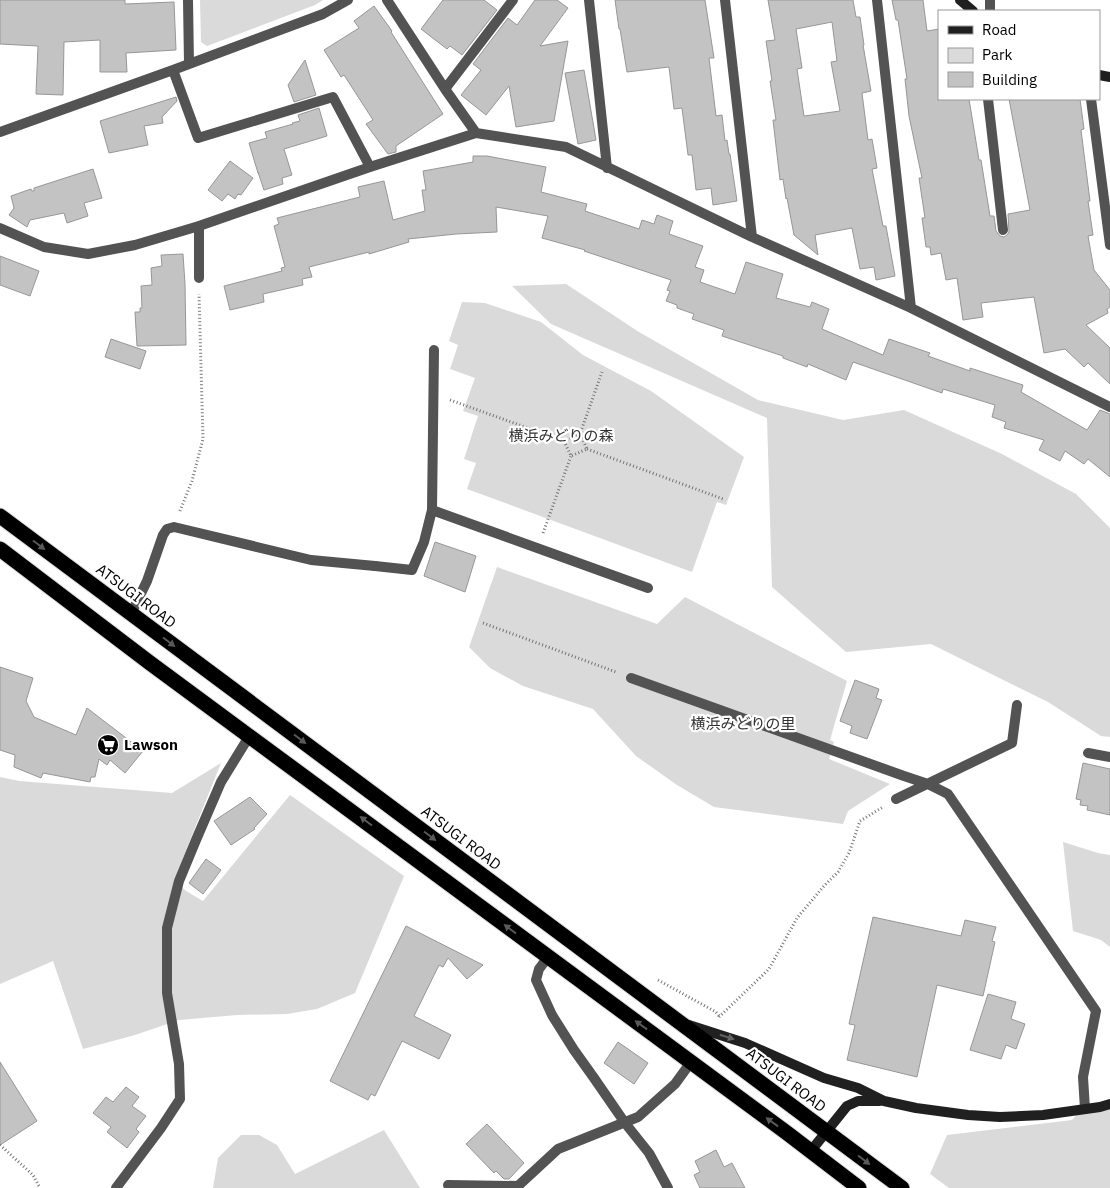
<svg xmlns="http://www.w3.org/2000/svg" width="1110" height="1188" font-family="'IBM Plex Sans','Noto Sans JP',sans-serif">
<style>
.green{fill:#dadada}
.building{fill:#c3c3c3;stroke:#979797;fill-rule:evenodd}
.lines{fill:none;stroke-linecap:round;stroke-linejoin:round}
.highway-casing{stroke:#dbdbdb;stroke-width:17}
.path{stroke:#757575;stroke-width:3;stroke-dasharray:1 2.5;stroke-linecap:butt}
.lane{stroke:#535353;stroke-width:10}
.street{stroke:#535353;stroke-width:10}
.secondary{stroke:#202020;stroke-width:10}
.highway{stroke:#000;stroke-width:15}
.oneway{fill:#595959}
.oneway2{fill:#636363}
.labels{text-anchor:middle;stroke-width:4.5;stroke-linejoin:round;paint-order:stroke}
.park-label{font-size:15px;fill:#313131;stroke:#fff}
.street-label{font-size:15px;fill:#000;stroke:#fff}
.poi-label{font-size:15px;font-weight:bold;fill:#000;stroke:#fff;text-anchor:start}
</style>
<rect width="100%" height="100%" fill="#fff"/>
<path class="green" d="M200,0H323L315,5L207,46L201,42Z
M566,284L639,332L758,400L843,420L904,410L1002,454L1076,494L1110,528V737L1101,736L1048,702L931,644L846,652L772,587L767,418L551,324L512,286Z
M462,302L485,303L541,322L583,355L651,391L744,457L726,505L717,502L692,572L467,489L476,463L464,459L478,416L463,411L475,378L450,369L458,345L449,341Z
M497,567L657,624L685,597L847,681L830,740L834,742L829,759L890,784L848,811L843,824L714,807L677,785L636,756L593,709L523,686L490,668L469,647Z
M221,763L174,880L186,891L203,901L290,795L404,876L355,993L317,1009L287,1014L237,1015L179,1020L135,1035L83,1049L53,961L0,984V777L19,781L172,793Z
M1063,842L1098,853L1110,855V947L1101,940L1073,931Z
M1110,1108V1188H949L930,1174L947,1135L1072,1120L1079,1112Z
M384,1130L420,1188H213L218,1158L241,1135H259L277,1145L295,1174Z"/>
<path class="building" d="M0,0H125V4L174,2L176,50L126,53L127,72H100V40L64,42L63,95L36,94L38,46L0,44Z
M443,0H484L497,10L462,55L450,46L447,49L421,29Z
M535,0H557L568,8L540,46L568,41L554,121L516,127L509,86L486,115L461,95L481,70L473,64L508,18L517,25Z
M615,0H705L714,58H709L716,116L722,115L725,141L727,140L729,154H730L737,201L713,205L711,188L696,190L692,155H688L682,108L674,109L669,67L627,72L620,29H619Z
M768,0H853L856,17H860L864,45H863L871,91L862,93L868,140L872,139L877,168L872,169L883,226H886L895,276L876,280L874,267L860,269L852,228L815,235L818,255L794,235L787,198L786,199L783,179L780,180L773,120H776L770,81H772L766,41L775,40ZM832,22L837,61L831,62L840,111L804,116L797,69L802,68L796,29Z
M892,0H923L927,31L939,29V99H969L979,160H981L990,216H994L996,231L1000,236L1004,237L1007,235L1009,232L1008,214L1030,210L1009,99H1080L1084,129L1081,130L1090,201H1088L1093,235L1088,236L1094,270L1110,290V307L1107,309L1108,313L1086,325L1110,348V384L1088,363L1084,367L1065,349L1044,353L1034,297L981,303L983,317L963,320L957,278L946,280L941,253L931,255L930,247H926L922,218H925L919,178H922L909,116L905,79H907L898,20H896Z
M374,6L392,31L391,32L443,114L396,146V152L388,154L366,124L373,120L344,75L341,77L324,50L359,28L354,21Z
M305,60L316,95L294,102L288,85Z
M584,70L596,140L578,144L565,73Z
M176,97L177,101L162,117L163,123L144,126L148,145L109,153L100,121Z
M319,108L327,136L284,149L292,175L282,178L283,184L264,190L258,172V173L249,143L267,138L265,132L293,124L292,123L300,121L298,115Z
M473,156H487L546,167L541,192L587,204L585,211L639,229L642,220L654,224L657,215L673,221L669,234L703,246L695,267L704,270L700,282L735,294L746,262L783,274L776,298L810,307L812,302L829,309L822,329L883,355L889,339L930,353L928,356L970,371V368L1023,385L1021,392L1087,430L1100,410L1110,414V477L1088,459L1084,464L1065,451L1060,461L1039,450L1044,440L1004,428L1006,422L992,417L995,405L943,389L942,393L853,362L846,380L808,364L807,367L783,358V356L722,336L724,330L692,319L694,314L677,308V305L666,301L670,291L667,290L671,280L584,251L585,250L542,238L548,216L496,207L497,232L456,234L408,239L409,242L369,254V252L309,267L312,277L302,279L303,285L263,294L264,302L230,310L224,286L282,271L281,268L285,267L274,226L279,224L277,218L360,197L358,187L384,181L393,220L425,211L422,190H426L423,171L473,162Z
M230,161L253,178L241,195L238,194L235,199L228,194L222,201L208,190Z
M93,169L102,198L84,203L88,216L67,223L64,213L30,220L27,227L9,215L14,208L11,196L31,189L32,191H34V188Z
M183,254L185,284L186,345L137,346L135,312H140V308H142L141,286L152,285L151,268L162,266L161,255Z
M0,256L39,271L30,296L0,285Z
M111,339L146,351L140,369L105,357Z
M435,542L476,556L465,592L424,576Z
M0,667L33,678L26,701L34,717L76,735L87,708L143,751L125,773L110,760L107,765L99,759L95,777H91L90,782L43,773L41,778L14,767L15,755L0,750Z
M855,680L879,689L876,698L882,700L867,739L850,733L852,726L840,721Z
M1083,763L1110,769V815L1087,810L1088,806L1080,805L1081,800L1076,799Z
M250,797L267,814L254,828L255,829L231,845L214,821Z
M206,859L221,870L203,894L189,883Z
M873,917L961,936L965,920L996,927L992,941L995,942L983,996L937,985L917,1077L847,1060L855,1025L849,1024Z
M406,926L483,965L467,979L448,958L443,967L439,965L414,1016L451,1035L439,1059L402,1041L375,1096L371,1094L368,1100L330,1081Z
M988,994L1016,1002L1011,1019L1025,1024L1016,1049L1006,1045L1001,1059L970,1050Z
M618,1042L648,1063L634,1084L604,1063Z
M0,1062L37,1121L0,1145Z
M126,1087L139,1097L132,1106L146,1116L136,1129L139,1132L127,1148L107,1132L111,1127L93,1113L106,1097L113,1102Z
M487,1124L524,1163L509,1179H504L496,1171L494,1173L466,1144Z
M716,1150L724,1167L732,1163L745,1188H700L694,1175L700,1172L695,1161Z"/>
<g class="lines">
<g class="highway-casing">
<path id="highway" d="M0,516L902,1188
M0,549L150,663L787,1133L859,1188"/>
</g>
<path class="path" d="M450,400L564,441
M580,434L564,441L571,456L587,449L580,434L602,372
M587,449L723,499
M180,511L192,481L203,439L199,294
M543,533L571,456
M483,623L616,672
M658,980L716,1012L719,1016
M719,1017L769,969L797,918L824,886L838,872L849,853L860,821L883,807
M0,1145L33,1175L40,1188"/>
<path class="lane" d="M432,510L648,588
M375,566L412,570L424,542L432,510L434,350
M631,678L904,776L928,784L948,794L1096,1011L1083,1077L1085,1109
M1088,753L1110,757
M896,799L1012,743L1017,705
M625,1123L649,1153L668,1188
M448,1185L518,1186L558,1149L638,1117L675,1084L691,1062"/>
<path class="street" d="M188,0L189,64
M387,0L445,89L476,133
M589,0L607,168
M725,0L752,237
M877,0L911,308
M990,0V11
M173,70L198,138L333,97L370,167
M445,89L513,0
M988,99L1003,230
M1091,99L1110,245
M0,132L173,70L323,14L348,0
M0,228L44,247L88,254L135,245L199,226L370,167L476,133L566,147L752,237L911,308L1110,407
M199,278V226
M131,614L147,581L163,535L167,529L174,527L311,560L375,566
M548,957L539,969L536,980L552,1015L574,1050L594,1078L625,1123
M116,1188L161,1128L180,1099L179,1064L167,993V928L179,881L196,840L221,782L250,735"/>
<path class="secondary" d="M960,0L973,11
M1099,75L1110,77
M689,1025L745,1043L824,1078L858,1088L884,1101L916,1108L968,1115L1000,1117L1043,1115L1100,1107L1110,1104
M810,1152L847,1106L858,1101H880"/>
<use href="#highway" class="highway"/>
</g>
<defs><path id="oneway-solid" d="M-6-.8H1V-3.2L6.5 0L1 3.2V.8H-6Z" transform="scale(1.25)"/></defs>
<g class="oneway">
<use href="#oneway-solid" transform="translate(39 545) rotate(37)"/>
<use href="#oneway-solid" transform="translate(169 642) rotate(37)"/>
<use href="#oneway-solid" transform="translate(300 739) rotate(37)"/>
<use href="#oneway-solid" transform="translate(366 821) rotate(-143)"/>
<use href="#oneway-solid" transform="translate(430 836) rotate(37)"/>
<use href="#oneway-solid" transform="translate(510 929) rotate(-143)"/>
<use href="#oneway-solid" transform="translate(641 1025) rotate(-144)"/>
<use href="#oneway-solid" transform="translate(772 1122) rotate(-144)"/>
<use href="#oneway-solid" transform="translate(864 1160) rotate(37)"/>
</g>
<use class="oneway2" href="#oneway-solid" transform="translate(727 1037) rotate(17)"/>
<defs>
<g id="supermarket-disc" transform="scale(1.125)"><circle r="9.5" fill="#000" stroke="#fff"/><path d="M-6-5.5h2.5l.6 2H6L4.5 2H-2.5L-4.4-4H-6ZM-1.5 3.2a1.3 1.3 0 1 0 .1 0ZM3 3.2a1.3 1.3 0 1 0 .1 0Z" fill="#fff"/></g>
</defs>
<g fill-rule="evenodd">
<use href="#supermarket-disc" x="108" y="745"/>
</g>
<g class="labels">
<g class="park-label">
<text x="561" y="441">横浜みどりの森</text>
<text x="743" y="729">横浜みどりの里</text>
</g>
<g class="street-label">
<text transform="translate(136 596) rotate(37)" y="5">ATSUGI ROAD</text>
<text transform="translate(461 838) rotate(37)" y="5">ATSUGI ROAD</text>
<text transform="translate(786 1080) rotate(37)" y="5">ATSUGI ROAD</text>
</g>
<g class="poi-label">
<text x="124" y="750">Lawson</text>
</g>
</g>
<rect x="938" y="10" width="162" height="90" fill="#ffffff" stroke="#999999"/>
<rect x="948" y="26" width="25" height="8" fill="#202020" stroke="#999999"/>
<text x="982" y="35" font-size="15" fill="#000000">Road</text>
<rect x="948" y="48" width="25" height="15" fill="#dadada" stroke="#999999"/>
<text x="982" y="60" font-size="15" fill="#000000">Park</text>
<rect x="948" y="72" width="25" height="15" fill="#c3c3c3" stroke="#999999"/>
<text x="982" y="85" font-size="15" fill="#000000">Building</text>
</svg>
